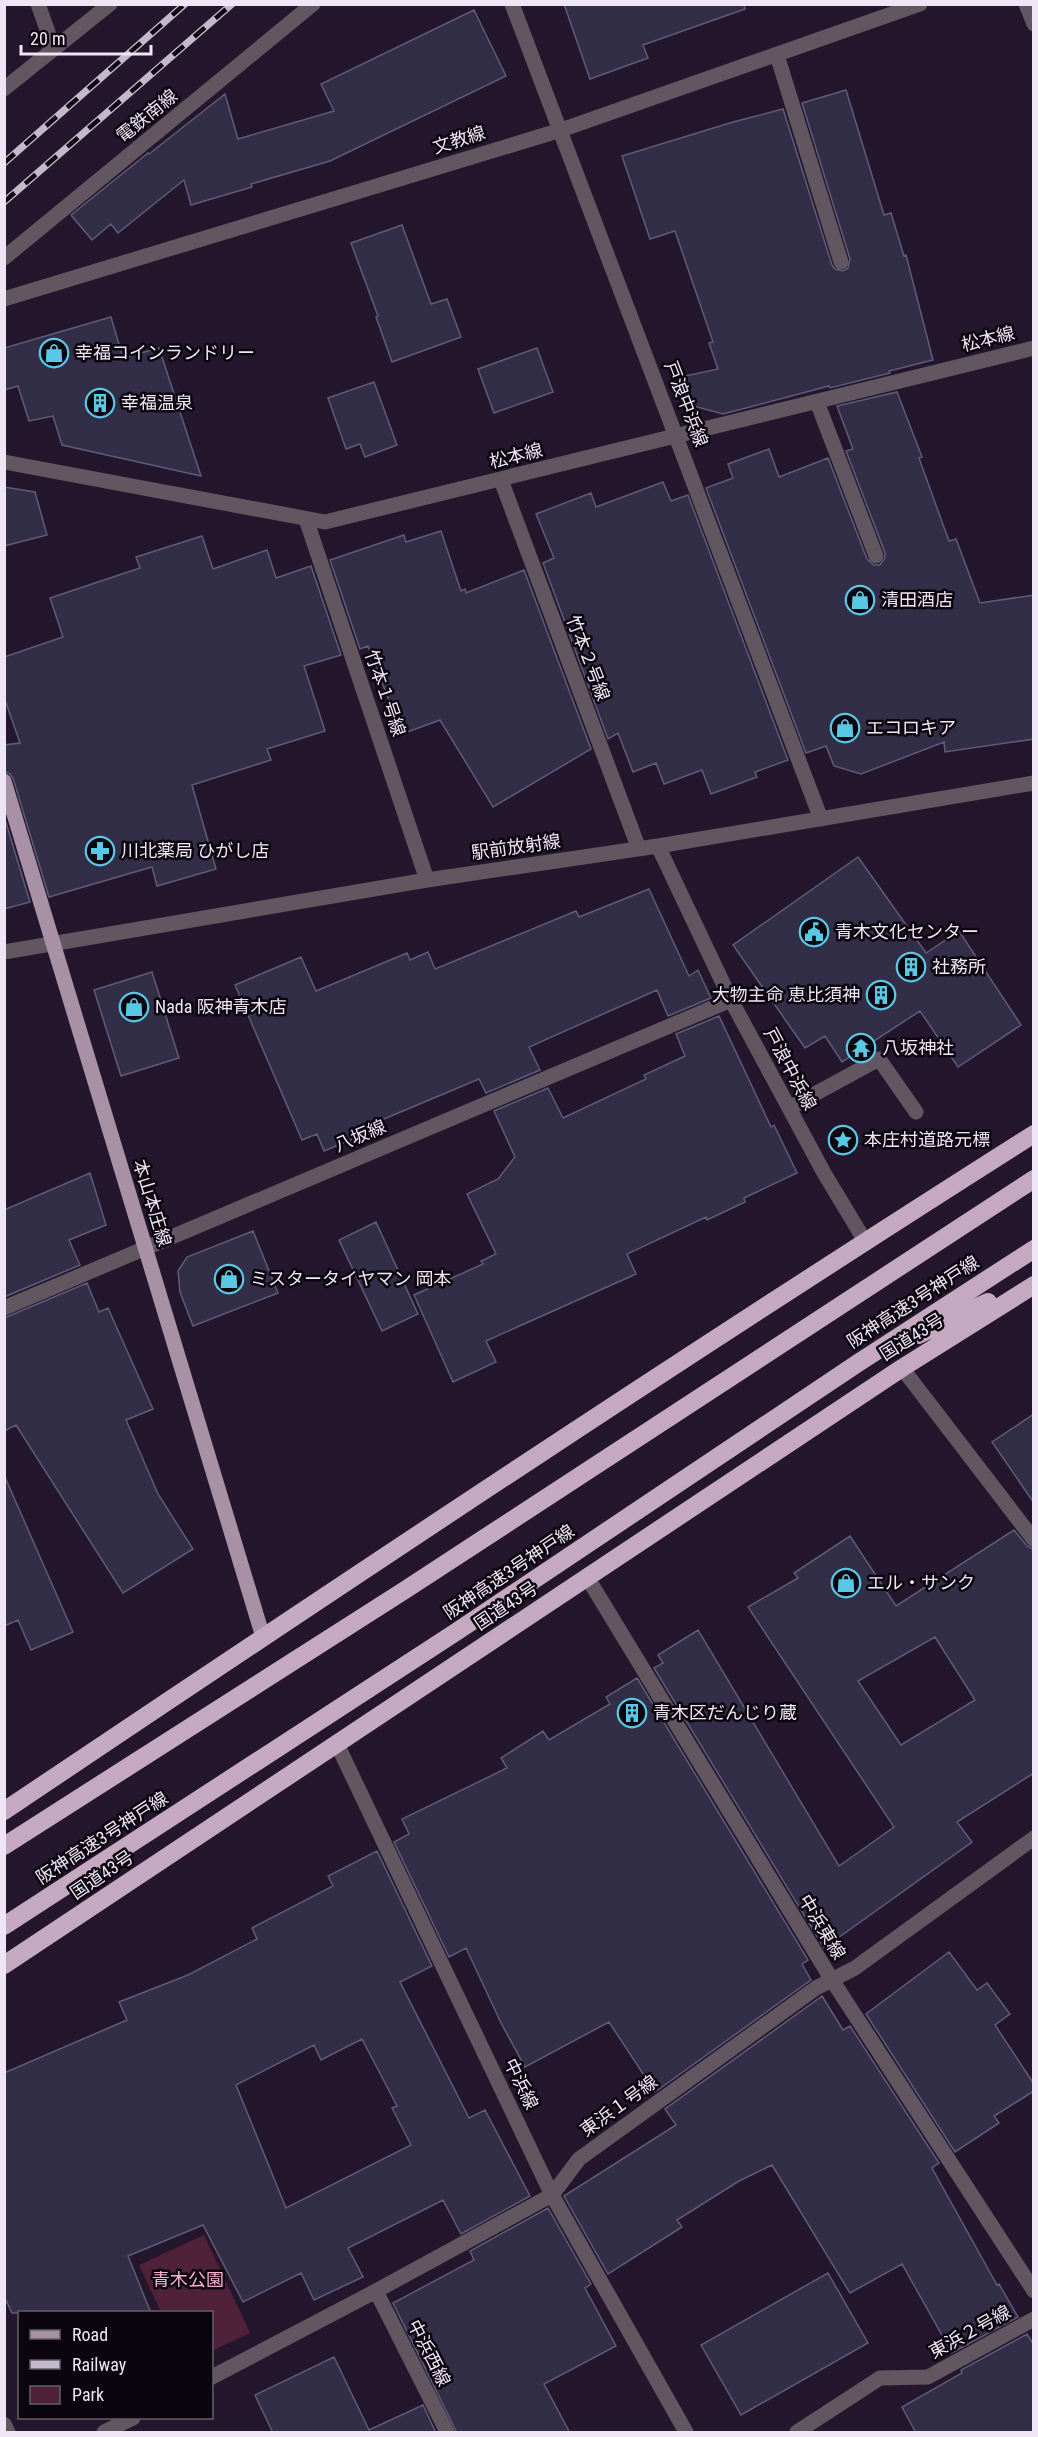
<svg xmlns="http://www.w3.org/2000/svg" width="1038" height="2437" font-family="'Roboto Condensed','Noto Sans JP',sans-serif">
<style>
.green{fill:#4f2239}
.building{fill:#332e48;stroke:#605b78;stroke-width:1.5;fill-rule:evenodd}
.lines{fill:none;stroke-linecap:round;stroke-linejoin:round}
.minor{stroke:#625761;stroke-width:15}
.major{stroke:#a991a5;stroke-width:15}
.highway{stroke:#c5a9c1;stroke-width:18}
.rail-casing{stroke:#c3b9ca;stroke-width:7}
.rail{stroke:#0a050e;stroke-width:4.5;stroke-dasharray:14;stroke-linecap:butt}
.labels{text-anchor:middle;stroke-width:5;stroke-linejoin:round;paint-order:stroke}
.street-label{font-size:18px;fill:#eee5f5;stroke:#0a050e}
.poi-label{font-size:18px;fill:#eee5f5;stroke:#0a050e;text-anchor:start}
.park-label{font-size:18px;fill:#f7b1d2;stroke:#0a050e}
</style>
<rect width="100%" height="100%" fill="#24162d"/>
<path class="green" d="M204,2235L250,2333L212,2351V2312H161L139,2265Z"/>
<path class="building" d="M564,4H744L745,9L643,45L648,58L590,79Z
M474,10L506,76L330,161L251,184L252,187L191,205L184,180L118,233L111,224L92,240L71,215L148,153L149,154L225,94L238,139L334,111L321,84Z
M846,90L884,215L891,213L904,256L906,255L933,360L889,371L890,373L830,388L829,386L723,414L693,406L685,376L718,369L709,343L713,342L675,231L650,239L622,156L733,122L783,109L832,265L835,269L843,271L848,268L850,259L802,103Z
M402,225L431,304L447,299L461,337L392,362L376,317L378,316L351,243Z
M111,317L123,358L159,348L201,476L62,445L53,416L29,421L18,386L4,390V348Z
M537,348L553,392L494,413L478,369Z
M374,382L397,445L365,457L360,444L346,449L328,398Z
M897,392L922,457L919,458L949,541L956,539L980,603L1034,595V739L945,752L944,742L861,774L834,766L826,746L806,753L706,488L733,478L728,464L769,449L779,477L828,458L867,559L874,565H880L885,558V553L846,451L853,449L837,406Z
M663,482L671,501L688,495L788,760L755,772L757,777L711,794L702,770L664,784L656,763L633,772L618,733L608,739L543,563L554,558L536,514L591,493L596,507Z
M4,487L35,492L47,535L4,546Z
M441,531L461,591L465,589L466,593L524,570L591,749L493,807L440,720L402,734L368,646L360,649L330,560L404,535L406,542Z
M202,536L213,569L267,550L276,578L311,566L341,655L304,666L325,731L267,749L271,760L192,785L216,869L157,886L152,867L49,897L13,778L10,774L4,771V745L20,743L4,697V657L63,637L50,598L140,568L136,557Z
M4,816L30,902L4,909Z
M858,857L926,953L959,931L1021,1025L958,1067L920,1011L842,1062L825,1036L805,1048L733,945Z
M649,889L689,976L698,970L711,998L668,1016L657,990L529,1047L540,1070L486,1093L479,1079L372,1124L374,1130L324,1151L317,1134L302,1140L235,985L301,957L316,991L407,953L410,960L428,952L435,969L576,911L579,917Z
M152,972L179,1058L121,1076L94,990Z
M719,1016L771,1127L774,1125L797,1173L744,1198L745,1202L707,1220L706,1217L627,1254L636,1274L486,1341L496,1362L453,1382L414,1295L483,1264L481,1261L496,1254L467,1194L498,1179L515,1157L494,1111L548,1088L563,1118L646,1079L644,1075L685,1056L676,1034Z
M90,1173L106,1225L69,1240L80,1265L4,1297V1210Z
M376,1222L418,1314L382,1331L339,1240Z
M253,1231L278,1293L193,1326L180,1292L178,1271L187,1257Z
M87,1283L99,1312L108,1308L153,1409L126,1420L158,1494L193,1549L123,1593L16,1425L4,1431V1318Z
M1034,1414V1503L992,1442Z
M4,1475L73,1632L31,1650L18,1620L4,1626Z
M1014,1530L1027,1546L1034,1550V1773L957,1822L972,1842L824,1948L654,1668L663,1663L658,1655L698,1630L839,1866L894,1827L748,1607L798,1578L794,1573L850,1536L896,1606ZM935,1637L975,1700L901,1745L858,1681Z
M637,1678L808,1960L802,1964L811,1980L655,2092L609,2022L525,2067L501,2023L466,1948L449,1957L394,1842L409,1834L402,1819L507,1768L501,1758L543,1731L549,1740L610,1704L606,1697Z
M377,1851L432,1966L400,1982L469,2118L485,2110L530,2196L461,2234L443,2200L348,2248L363,2277L314,2300L301,2273L243,2302L203,2225L128,2256L151,2313H12L4,2296V2073L127,2020L119,2002L188,1975L257,1939L252,1928L333,1886L328,1876ZM362,2039L397,2106L392,2108L411,2145L286,2208L236,2085L314,2045L321,2060Z
M949,1952L977,1990L987,1983L1010,2014L995,2025L1034,2084V2091L994,2116L999,2123L955,2152L866,2014Z
M822,1996L843,2030L850,2026L939,2163L932,2168L997,2285L999,2284L1018,2317L952,2353L902,2264L850,2293L772,2165L739,2181L677,2220L682,2227L608,2274L564,2196L676,2125L665,2109Z
M548,2208L591,2284L585,2288L616,2346L544,2384L570,2433H457L393,2303L474,2260L470,2251Z
M828,2273L868,2343L741,2415L701,2345Z
M1027,2334L1034,2345V2433H916L902,2407L962,2373L961,2370Z
M334,2357L369,2430L423,2405L436,2433H273L255,2395Z"/>
<g class="lines">
<path class="minor" d="M38,4L54,49
M512,4L821,819
M1026,4L1034,24
M777,55L841,262
M4,89L110,4
M4,258L313,4
M4,299L561,130L920,4
M817,402L876,556
M4,462L325,522L1034,348
M501,480L639,849
M306,519L427,880
M658,846L731,1000L824,1173L865,1241
M4,952L427,880L658,846L1034,783
M789,1108L879,1059L916,1112
M4,1308L731,1000
M902,1368L1034,1540
M587,1577L832,1980L1034,2291
M337,1744L552,2195L686,2432
M376,2291L447,2432
M212,2377L376,2291L552,2195L579,2159L816,1988L855,1968L1034,1838
M4,2424L8,2432
M104,2432L133,2418
M797,2432L880,2378L928,2377L1034,2319"/>
<path class="major" d="M4,781L263,1637"/>
<path class="highway" d="M918,1335L988,1302
M4,1811C345,1582 687,1354 1034,1134
M4,1846L405,1590L1034,1179
M4,1926L456,1632L858,1363L1034,1249
M4,1965L902,1368L1034,1285"/>
<g class="rail-casing">
<path id="rail" d="M4,163L185,4
M4,202L232,4"/>
</g>
<use href="#rail" class="rail"/>
</g>
<defs>
<g id="shop-ring" transform="scale(1.5)"><circle r="9.5" fill="#0a050e" stroke="#59c8e4" stroke-width="1.5"/><path d="M-5-2.5h2.3a2.7 3.5 0 0 1 5.4 0H5L5.5 6h-11ZM-1.5-2.5h3a1.5 2.3 0 0 0-3 0Z" fill="#59c8e4"/></g>
<g id="building-ring" transform="scale(1.5)"><circle r="9.5" fill="#0a050e" stroke="#59c8e4" stroke-width="1.5"/><path d="M-4-6H4V6H1V3H-1V6H-4ZM-2.5-4.3h1.7v1.8h-1.7ZM.8-4.3h1.7v1.8H.8ZM-2.5-1h1.7V.8h-1.7ZM.8-1h1.7V.8H.8Z" fill="#59c8e4"/></g>
<g id="pharmacy-ring" transform="scale(1.5)"><circle r="9.5" fill="#0a050e" stroke="#59c8e4" stroke-width="1.5"/><path d="M-2-6h4v4h4v4h-4v4h-4v-4h-4v-4h4Z" fill="#59c8e4"/></g>
<g id="civic-ring" transform="scale(1.5)"><circle r="9.5" fill="#0a050e" stroke="#59c8e4" stroke-width="1.5"/><path d="M-.6-6.5H3V-4.5H.6V-3L4-1V1h2V6H-6V1h2V-1L-.6-3ZM-1.2 2.5V6h2.4V2.5Z" fill="#59c8e4"/></g>
<g id="temple-ring" transform="scale(1.5)"><circle r="9.5" fill="#0a050e" stroke="#59c8e4" stroke-width="1.5"/><path d="M0-6L5-2H3V0L6.5 2.5H4V6H1.5V3h-3V6H-4V2.5H-6.5L-3 0V-2H-5Z" fill="#59c8e4"/></g>
<g id="sight-ring" transform="scale(1.5)"><circle r="9.5" fill="#0a050e" stroke="#59c8e4" stroke-width="1.5"/><path d="M0-6L1.8-2.2L6-1.7L2.9 1.2L3.7 5.4L0 3.3L-3.7 5.4L-2.9 1.2L-6-1.7L-1.8-2.2Z" fill="#59c8e4"/></g>
</defs>
<g fill-rule="evenodd">
<use href="#shop-ring" x="54" y="353"/>
<use href="#building-ring" x="100" y="403"/>
<use href="#shop-ring" x="860" y="600"/>
<use href="#shop-ring" x="845" y="728"/>
<use href="#pharmacy-ring" x="100" y="851"/>
<use href="#civic-ring" x="814" y="932"/>
<use href="#building-ring" x="911" y="967"/>
<use href="#building-ring" x="881" y="995"/>
<use href="#shop-ring" x="134" y="1007"/>
<use href="#temple-ring" x="861" y="1048"/>
<use href="#sight-ring" x="843" y="1140"/>
<use href="#shop-ring" x="229" y="1279"/>
<use href="#shop-ring" x="846" y="1583"/>
<use href="#building-ring" x="632" y="1713"/>
</g>
<g class="labels">
<g class="street-label">
<text transform="translate(147 116) rotate(-39)" y="6">電鉄南線</text>
<text transform="translate(459 140) rotate(-17)" y="6">文教線</text>
<text transform="translate(988 339) rotate(-14)" y="6">松本線</text>
<text transform="translate(686 404) rotate(69)" y="6">戸浪中浜線</text>
<text transform="translate(516 456) rotate(-14)" y="6">松本線</text>
<text transform="translate(588 658) rotate(69)" y="6">竹本２号線</text>
<text transform="translate(385 693) rotate(71)" y="6">竹本１号線</text>
<text transform="translate(516 847) rotate(-8)" y="6">駅前放射線</text>
<text transform="translate(790 1069) rotate(62)" y="6">戸浪中浜線</text>
<text transform="translate(360 1136) rotate(-23)" y="6">八坂線</text>
<text transform="translate(152 1203) rotate(73)" y="6">本山本庄線</text>
<text transform="translate(913 1302) rotate(-33)" y="6">阪神高速3号神戸線</text>
<text transform="translate(912 1337) rotate(-32)" y="6">国道43号</text>
<text transform="translate(509 1572) rotate(-34)" y="6">阪神高速3号神戸線</text>
<text transform="translate(506 1606) rotate(-34)" y="6">国道43号</text>
<text transform="translate(102 1838) rotate(-33)" y="6">阪神高速3号神戸線</text>
<text transform="translate(102 1875) rotate(-34)" y="6">国道43号</text>
<text transform="translate(822 1927) rotate(59)" y="6">中浜東線</text>
<text transform="translate(521 2084) rotate(64)" y="6">中浜線</text>
<text transform="translate(619 2106) rotate(-36)" y="6">東浜１号線</text>
<text transform="translate(970 2332) rotate(-29)" y="6">東浜２号線</text>
<text transform="translate(429 2353) rotate(63)" y="6">中浜西線</text>
</g>
<g class="poi-label">
<text x="75" y="359">幸福コインランドリー</text>
<text x="121" y="409">幸福温泉</text>
<text x="881" y="606">清田酒店</text>
<text x="866" y="734">エコロキア</text>
<text x="121" y="857">川北薬局 ひがし店</text>
<text x="835" y="938">青木文化センター</text>
<text x="932" y="973">社務所</text>
<text x="860" y="1001" text-anchor="end">大物主命 恵比須神</text>
<text x="155" y="1013">Nada 阪神青木店</text>
<text x="882" y="1054">八坂神社</text>
<text x="864" y="1146">本庄村道路元標</text>
<text x="250" y="1285">ミスタータイヤマン 岡本</text>
<text x="867" y="1589">エル・サンク</text>
<text x="653" y="1719">青木区だんじり蔵</text>
</g>
<g class="park-label">
<text x="188" y="2286">青木公園</text>
</g>
</g>
<rect width="1038" height="2437" fill="none" stroke="#eee5f5" stroke-width="12"/>
<rect x="18" y="2311" width="195" height="108" fill="#0a050e" stroke="#655f6a" stroke-width="1.5"/>
<rect x="30" y="2330" width="30" height="9" fill="#a991a5" stroke="#655f6a" stroke-width="1.5"/>
<text x="72" y="2341" font-size="18" fill="#eee5f5">Road</text>
<rect x="30" y="2360" width="30" height="9" fill="#c3b9ca" stroke="#655f6a" stroke-width="1.5"/>
<text x="72" y="2371" font-size="18" fill="#eee5f5">Railway</text>
<rect x="30" y="2386" width="30" height="18" fill="#4f2239" stroke="#655f6a" stroke-width="1.5"/>
<text x="72" y="2401" font-size="18" fill="#eee5f5">Park</text>
<path d="M21 45v9h130v-9" fill="none" stroke="#eee5f5" stroke-width="3"/>
<text x="30" y="45" font-size="18" fill="#eee5f5" stroke="#0a050e" stroke-width="4.5" paint-order="stroke">20 m</text>
</svg>
